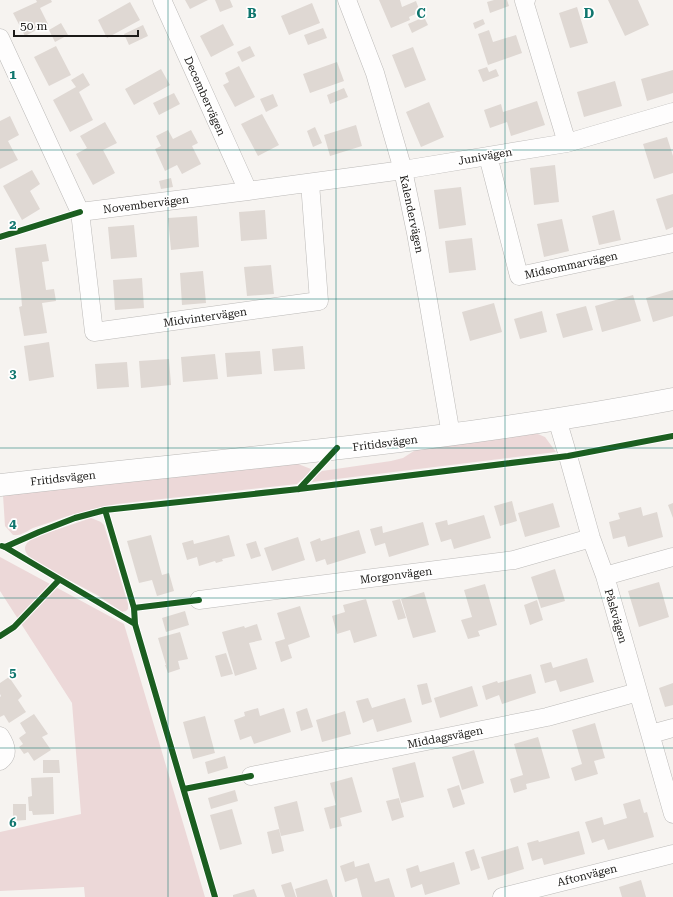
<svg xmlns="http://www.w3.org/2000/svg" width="673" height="897" font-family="'Roboto Serif',serif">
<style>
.green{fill:#ecd8d8}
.building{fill:#dfd8d3}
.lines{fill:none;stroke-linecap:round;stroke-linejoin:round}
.minor-casing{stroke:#bcbab8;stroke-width:19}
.tertiary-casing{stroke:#bcbab8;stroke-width:23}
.minor{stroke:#fefdfd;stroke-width:18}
.tertiary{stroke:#fefdfd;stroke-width:22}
.cycleway-casing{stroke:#fff;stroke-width:8}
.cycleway{stroke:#1b5e20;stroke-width:6}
.grid{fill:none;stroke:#0f766e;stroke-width:1;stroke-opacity:0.55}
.labels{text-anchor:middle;stroke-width:3.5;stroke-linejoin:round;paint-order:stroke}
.street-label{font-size:11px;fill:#1c1a18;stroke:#fff}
.grid-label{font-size:13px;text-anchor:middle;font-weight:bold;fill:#0f766e;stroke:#fff;stroke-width:3.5;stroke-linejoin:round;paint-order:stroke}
</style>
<rect width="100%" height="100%" fill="#f6f3f0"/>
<path class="green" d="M533,432L545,437L556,452L312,482L315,476L322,471L391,461L403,458L420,447Z
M293,462L311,469L308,474L297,484L117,504C95,508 75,513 54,521C47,523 40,526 33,528C27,531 21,536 13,535L5,526L3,495Z
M91,518L101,522L104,525L128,604V609L126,611L122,612L97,595L37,563C24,554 19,546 35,537Z
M0,557L124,624L205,897H85L84,887L0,891V832L81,814L72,703L0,591Z"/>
<path class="building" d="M36,0H51L52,2L40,8L48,24L25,36L13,13L37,2Z
M185,0H208L190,9Z
M215,0H230L233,7L220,12Z
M379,0H400L402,7L416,1L420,12L409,17L410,20L391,28Z
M494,0H507L509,6L490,13L487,2Z
M608,0H638L649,25L625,36Z
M130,2L140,20L107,38L98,20Z
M312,3L320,23L289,35L281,16Z
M577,7L588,43L570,48L559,13Z
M424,17L428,25L412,33L408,24Z
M483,19L485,24L475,29L473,23Z
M61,23L68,35L55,42L49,30Z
M223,24L234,45L211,57L200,36Z
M143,25L148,36L129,45L124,34Z
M323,28L327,38L308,45L304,35Z
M489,30L493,42L516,35L522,53L488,65L478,34Z
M56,46L71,75L49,86L34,57Z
M250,46L255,56L242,62L237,52Z
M413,47L426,80L405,88L392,55Z
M337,62L344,81L310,93L303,74Z
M239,66L255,97L235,107L223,85L229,82L225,73Z
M487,67L489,72L496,69L499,76L483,82L478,70Z
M161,69L170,85L134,105L125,89Z
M673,70V93L647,101L641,79Z
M83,73L90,85L79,92L93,120L70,132L53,100L76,87L71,80Z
M615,81L622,106L584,117L577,92Z
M344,88L348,97L330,104L327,95Z
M174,93L180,104L159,115L153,103Z
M273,94L278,106L266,112L260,99Z
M537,101L545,125L511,136L507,122L490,128L484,110L501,104L503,112Z
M429,102L444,137L421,147L406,112Z
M262,114L279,145L258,156L241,124Z
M10,116L19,135L8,141L18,160L0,169V121Z
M105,122L117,143L103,150L115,173L93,185L76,154L87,148L80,136Z
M356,125L362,146L330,156L324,135Z
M315,127L322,143L313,147L307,131Z
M168,130L173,139L191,130L198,143L192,146L201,164L182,174L177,165L165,171L155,149L161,146L156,136Z
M667,137L673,156V173L654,179L643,144Z
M555,165L559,202L534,205L530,168Z
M32,170L40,184L30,191L40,209L22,220L3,186Z
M171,178L173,187L161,189L159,181Z
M461,187L466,225L439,229L434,190Z
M673,194V227L666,230L656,199Z
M265,210L267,239L241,241L239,212Z
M614,210L621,240L599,245L592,216Z
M197,216L199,247L171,250L168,218Z
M562,219L569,251L544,257L537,224Z
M134,225L137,257L111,259L108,227Z
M472,238L476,270L449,273L445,241Z
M46,244L49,261L42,262L46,290L54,289L56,301L42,303L47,333L24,336L19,307L22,306L21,294L15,248Z
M271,265L274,294L247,296L244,267Z
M203,271L206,303L182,305L180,273Z
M142,278L144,308L115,310L113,280Z
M673,290V316L653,322L646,298Z
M633,295L641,321L602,332L595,306Z
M494,303L502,332L470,341L462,312Z
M586,306L593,330L563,338L556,314Z
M542,311L547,332L520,339L514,319Z
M49,342L54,377L29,381L24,346Z
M303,346L305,369L274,371L272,349Z
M260,351L262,374L227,377L225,353Z
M215,354L218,379L183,382L181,357Z
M169,359L171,385L141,388L139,361Z
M127,362L129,387L97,389L95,364Z
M512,501L517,521L500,526L494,506Z
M553,503L560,527L525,537L518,513Z
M673,503V518L668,505Z
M641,507L643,516L657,512L663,537L628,547L625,536L613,539L609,522L620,519L618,513Z
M484,515L491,538L454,549L451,539L441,542L435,523L447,520L448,525Z
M423,522L429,545L389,557L385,543L375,546L370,529L382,526L383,533Z
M359,530L366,553L327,565L325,559L316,562L310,542L320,538L321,541Z
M151,535L162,575L169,573L174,591L157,596L152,580L139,583L127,541Z
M229,535L235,556L222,559L223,561L216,563L215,561L199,566L197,557L187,560L182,543L193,540L194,544Z
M298,537L305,560L272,571L264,548Z
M256,541L261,556L251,559L246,544Z
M555,569L565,601L541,608L531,577Z
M659,582L669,617L639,627L628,591Z
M485,584L497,625L478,631L480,636L468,639L461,620L472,617L464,590Z
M424,592L436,632L413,638L401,599Z
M366,599L377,636L354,643L350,630L337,634L332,616L345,612L343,605Z
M400,599L406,618L398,620L392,601Z
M537,600L543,620L530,625L524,605Z
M300,606L310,637L288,645L292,658L281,662L275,642L285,639L277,613Z
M185,611L189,625L166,632L162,618Z
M257,624L262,640L249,643L257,669L235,676L222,632L244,626L245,628Z
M180,632L188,659L178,661L180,669L168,673L165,665H166L158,638Z
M226,653L233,674L221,677L215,656Z
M587,658L594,682L560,692L556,680L545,683L540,665L551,662L553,668Z
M531,674L536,693L502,704L499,695L486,700L482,686L497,681L498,683Z
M9,677L22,696L18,700L26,712L9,723L4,715L0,717V697L1,696L0,694V683Z
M427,683L432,702L422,705L417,685Z
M673,683V705L665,707L659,688Z
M472,686L478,706L440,718L434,698Z
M368,698L372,708L405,698L412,722L377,732L373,719L363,723L356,701Z
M258,708L260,716L284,708L291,732L254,744L251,736L240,740L234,720L245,716L244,712Z
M307,708L313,727L301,731L296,712Z
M345,711L351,734L322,742L316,720Z
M34,714L48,734L42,737L51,750L34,761L28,752L24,754L19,747L23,744L19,738L26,733L20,723Z
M205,716L215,753L193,759L183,722Z
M595,723L605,758L594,761L598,774L575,781L571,768L582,764L572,730Z
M538,737L550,778L526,784L527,789L514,793L510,779L523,775L514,744Z
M474,750L484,783L462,790L452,757Z
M225,756L228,768L208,774L205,762Z
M43,760H59L60,773H43Z
M415,762L424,797L401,803L392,768Z
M53,777L54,814L33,815L32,811H29L28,797L32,796L31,778Z
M352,777L362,812L340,818L342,826L330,829L324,808L336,805L330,783Z
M459,785L465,804L453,808L447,789Z
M235,790L238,801L211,809L208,798Z
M399,798L404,817L392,821L386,801Z
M640,799L644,813L647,812L654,837L608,850L604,839L592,843L585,822L602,817L604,825L627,818L623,804Z
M297,801L304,831L281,836L274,807Z
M13,804H26V820L13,821Z
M232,809L242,844L220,850L210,815Z
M279,829L284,851L272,854L267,832Z
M579,831L585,854L544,865L542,858L532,861L527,843L538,840L539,842Z
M518,846L524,869L488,880L481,857Z
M474,849L480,868L471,871L465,852Z
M354,861L355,867L369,863L375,882L389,878L395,897H362L357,878L345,882L340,866Z
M454,862L460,884L425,895L422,884L411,888L406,869L418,865L420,872Z
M327,879L333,897H297L295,889Z
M641,880L646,897H622L619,887Z
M291,882L296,897H285L281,885Z
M254,889L257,897H233V895Z"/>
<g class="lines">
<g class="minor-casing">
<path id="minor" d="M162,0L248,191
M347,0L375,73L403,170L416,233L428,300L451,435
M526,0L524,1L567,143
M0,38L80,212L248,191L403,170L567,143L673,112
M488,156L519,276L673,243
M80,212L94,332L319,301L310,183
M557,419L568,456L591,538L605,576L673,814
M605,576L673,557
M199,600L514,560L591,538
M651,734L673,728
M0,736C6,745 9,754 0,761
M251,776L547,717L638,692
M502,897L673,854"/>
</g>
<g class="tertiary-casing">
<path id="tertiary" d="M0,485C225,459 451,442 673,399"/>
</g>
<use href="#minor" class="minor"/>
<use href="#tertiary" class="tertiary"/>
<g class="cycleway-casing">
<path id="cycleway" d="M0,237L80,212
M299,489L337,448
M105,510L134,608L135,624
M2,546L5,547L135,624L215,897
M5,547L39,532L75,518L105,510L299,489L568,456L673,436
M134,608L199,600
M0,636L14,627L59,580
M184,789L251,776"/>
</g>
<use href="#cycleway" class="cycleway"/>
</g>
<path class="grid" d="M168,0V897M336,0V897M505,0V897M0,150H673M0,299H673M0,448H673M0,598H673M0,748H673"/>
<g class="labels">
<g class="street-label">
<text transform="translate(205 96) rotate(66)" y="4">Decembervägen</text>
<text transform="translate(485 156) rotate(-10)" y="4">Junivägen</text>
<text transform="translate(146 204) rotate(-7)" y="4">Novembervägen</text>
<text transform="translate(412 214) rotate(78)" y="4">Kalendervägen</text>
<text transform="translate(571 265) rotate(-12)" y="4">Midsommarvägen</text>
<text transform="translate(205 317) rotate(-8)" y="4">Midvintervägen</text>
<text transform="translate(385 443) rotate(-7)" y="4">Fritidsvägen</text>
<text transform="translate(63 478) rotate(-6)" y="4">Fritidsvägen</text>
<text transform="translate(396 575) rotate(-7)" y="4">Morgonvägen</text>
<text transform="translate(616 616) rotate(74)" y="4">Påskvägen</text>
<text transform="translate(445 737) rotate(-11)" y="4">Middagsvägen</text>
<text transform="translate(587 875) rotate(-14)" y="4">Aftonvägen</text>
</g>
</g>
<g class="grid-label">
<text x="252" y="18">B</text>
<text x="421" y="18">C</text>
<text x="589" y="18">D</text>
<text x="13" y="79">1</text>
<text x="13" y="229">2</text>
<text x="13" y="378">3</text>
<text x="13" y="528">4</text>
<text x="13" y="677">5</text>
<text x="13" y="827">6</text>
</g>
<path d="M14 30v6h124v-6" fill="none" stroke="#1c1a18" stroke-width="2"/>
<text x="20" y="30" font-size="12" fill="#1c1a18" stroke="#ffffff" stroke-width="3" paint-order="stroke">50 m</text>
</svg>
